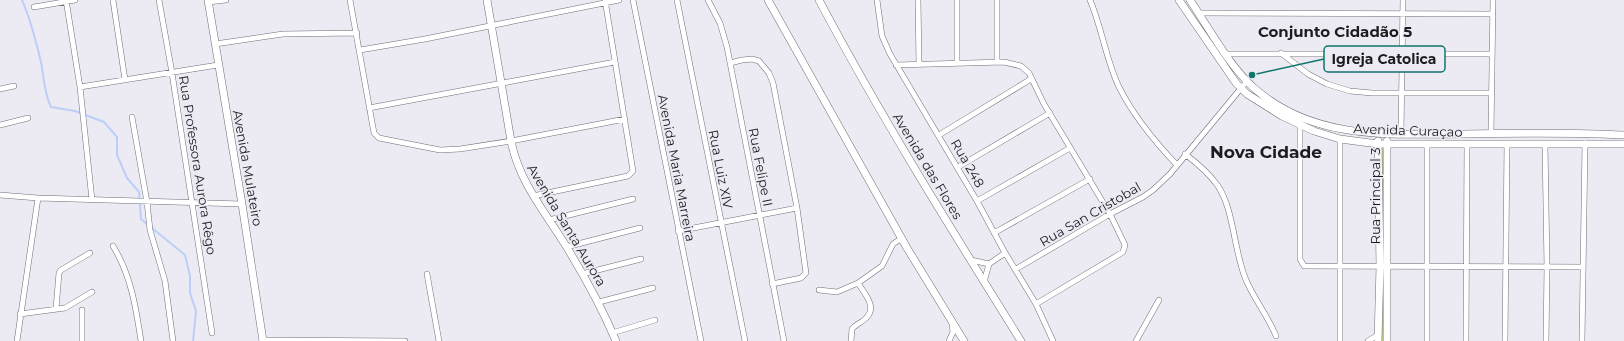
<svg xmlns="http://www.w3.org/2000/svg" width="1624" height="341" font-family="Montserrat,sans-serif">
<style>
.green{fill:#bdce90}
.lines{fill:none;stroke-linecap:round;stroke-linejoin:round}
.stream{stroke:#bbcff7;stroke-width:2}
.street-casing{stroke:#706e76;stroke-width:6}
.secondary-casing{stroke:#706e76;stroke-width:8}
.street{stroke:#fff;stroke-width:5}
.secondary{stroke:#fff;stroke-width:7}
.labels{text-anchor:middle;stroke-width:3;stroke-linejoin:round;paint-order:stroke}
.street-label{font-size:13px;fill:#1c1c1f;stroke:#eceaf3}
.quarter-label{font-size:15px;font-weight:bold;fill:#1c1c1f;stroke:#eceaf3}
.district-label{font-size:17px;font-weight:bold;fill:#1c1c1f;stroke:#eceaf3}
.leader{fill:none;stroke:#0f766e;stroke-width:1.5}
.callout-dot{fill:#0f766e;stroke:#eceaf3;stroke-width:1.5}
.callout{fill:#eceaf3;stroke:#0f766e;stroke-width:1.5}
.callout-label{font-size:14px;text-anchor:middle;font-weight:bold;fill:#1c1c1f}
</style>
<rect width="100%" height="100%" fill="#eceaf3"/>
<path class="green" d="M1384,146V262L1382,260V148Z
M1382,271L1384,273V341H1380Z"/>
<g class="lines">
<path class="stream" d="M22,0C31,20 36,41 41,62C44,78 44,93 51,107L75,111L104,122L117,137V155L127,178L139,192L141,219L185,255L190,276V293L196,311L193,341"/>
<g class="street-casing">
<path id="street" d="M66,0L80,87L92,200
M113,0L125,80
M159,0L172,73L212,333
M350,0L374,133L379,138L440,150L460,149L511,141L625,119
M633,0L701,341
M677,0L745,341
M708,0L720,23L727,47L784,341
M877,0L882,36L890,54L977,201L1004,251L1036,304L1053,341
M918,0L919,64
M957,0V63
M1090,0C1102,28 1106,60 1119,87C1133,115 1155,142 1177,165
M208,2L226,0
M34,7L75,0
M1199,13L1493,14
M215,44L283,34L357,33
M360,50L425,39L619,0
M1281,53L1308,74L1327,84L1350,91L1372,93H1492
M1227,54H1492
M997,61V0
M730,63L742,60L752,59L759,61L769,73L773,83L797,208L806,273L801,278L772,284
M896,65L1004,62L1021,66L1029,73L1044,104L1110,214L1125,245L1123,252L1118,255L1036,304
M80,87L218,65
M0,89L14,86
M369,108L615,62
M132,117L147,202L150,230L165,281L173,341
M0,125L28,118
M1300,125V259L1304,266L1583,267
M1491,133L1493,0
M1401,134L1403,0
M939,135L1031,79
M1545,144L1547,267L1546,341
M1185,154C1197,163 1209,173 1218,186C1234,210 1234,252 1246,280C1254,299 1268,316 1276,336
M958,167L1050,113
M0,195L38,198L242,204
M533,196L628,176L633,171L605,0
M977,201L1070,148
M549,220L633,199
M678,231L797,208
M994,233L1090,179
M113,246C131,275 136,308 141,341
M566,247L640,228
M971,260L989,264
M1016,269L1110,214L1143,197L1153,190L1170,174L1247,81
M427,274L439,341
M582,274L641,259
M984,282L989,264L1005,253
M819,290L837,292L858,283L882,266L893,244L902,238
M599,302L653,288
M56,309L59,273L61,270L90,253
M82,310V341
M20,314L65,308L92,292
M612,333L655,320
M262,340L405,341
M17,341L38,198
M851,341L852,329C856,324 863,322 867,317C877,306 864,293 858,283
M949,341L953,332L952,324
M1136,341L1159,300
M1340,341V139
M1368,341L1378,335
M1427,341V144
M1466,341L1467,144
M1505,341L1507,144
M1582,341L1585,143"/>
</g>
<g class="secondary-casing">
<path id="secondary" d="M208,0L242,204L263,341
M487,0L511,141C519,182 545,212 566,246C585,277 602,308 616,341
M768,0L907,248L964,341
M819,0C881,117 951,229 1021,341
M1179,0L1236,83L1247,94L1282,116L1314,131L1340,139L1378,144H1624
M1190,0C1208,27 1230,67 1254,88C1314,141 1390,134 1464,134C1517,133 1571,132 1624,135
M1378,141L1380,266L1378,341
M1387,141V341"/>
</g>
<use href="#street" class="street"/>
<use href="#secondary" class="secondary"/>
</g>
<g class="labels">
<g class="street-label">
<text transform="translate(1408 130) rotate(2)" y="5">Avenida Curaçao</text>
<text transform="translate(968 163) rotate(60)" y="5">Rua 248</text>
<text transform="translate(198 165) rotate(81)" y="5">Rua Professora Aurora Rêgo</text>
<text transform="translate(928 166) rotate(59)" y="5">Avenida das Flores</text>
<text transform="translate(761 167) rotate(79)" y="5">Rua Felipe II</text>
<text transform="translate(248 168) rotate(80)" y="5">Avenida Mulateiro</text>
<text transform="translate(677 168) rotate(79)" y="5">Avenida Maria Marreira</text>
<text transform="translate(721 169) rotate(79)" y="5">Rua Luiz XIV</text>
<text transform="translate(1375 196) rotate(-90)" y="5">Rua Principal 3</text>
<text transform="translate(1090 214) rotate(-30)" y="5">Rua San Cristobal</text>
<text transform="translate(567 225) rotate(59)" y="5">Avenida Santa Aurora</text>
</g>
<g class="quarter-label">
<text x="1335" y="37">Conjunto Cidadão 5</text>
</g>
<g class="district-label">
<text x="1266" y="158">Nova Cidade</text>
</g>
</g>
<path class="leader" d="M1252 75L1324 59"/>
<circle class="callout-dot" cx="1252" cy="75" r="4"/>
<rect class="callout" x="1324" y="46" width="121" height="26" rx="4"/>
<g class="callout-label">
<text x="1384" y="64">Igreja Catolica</text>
</g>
</svg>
